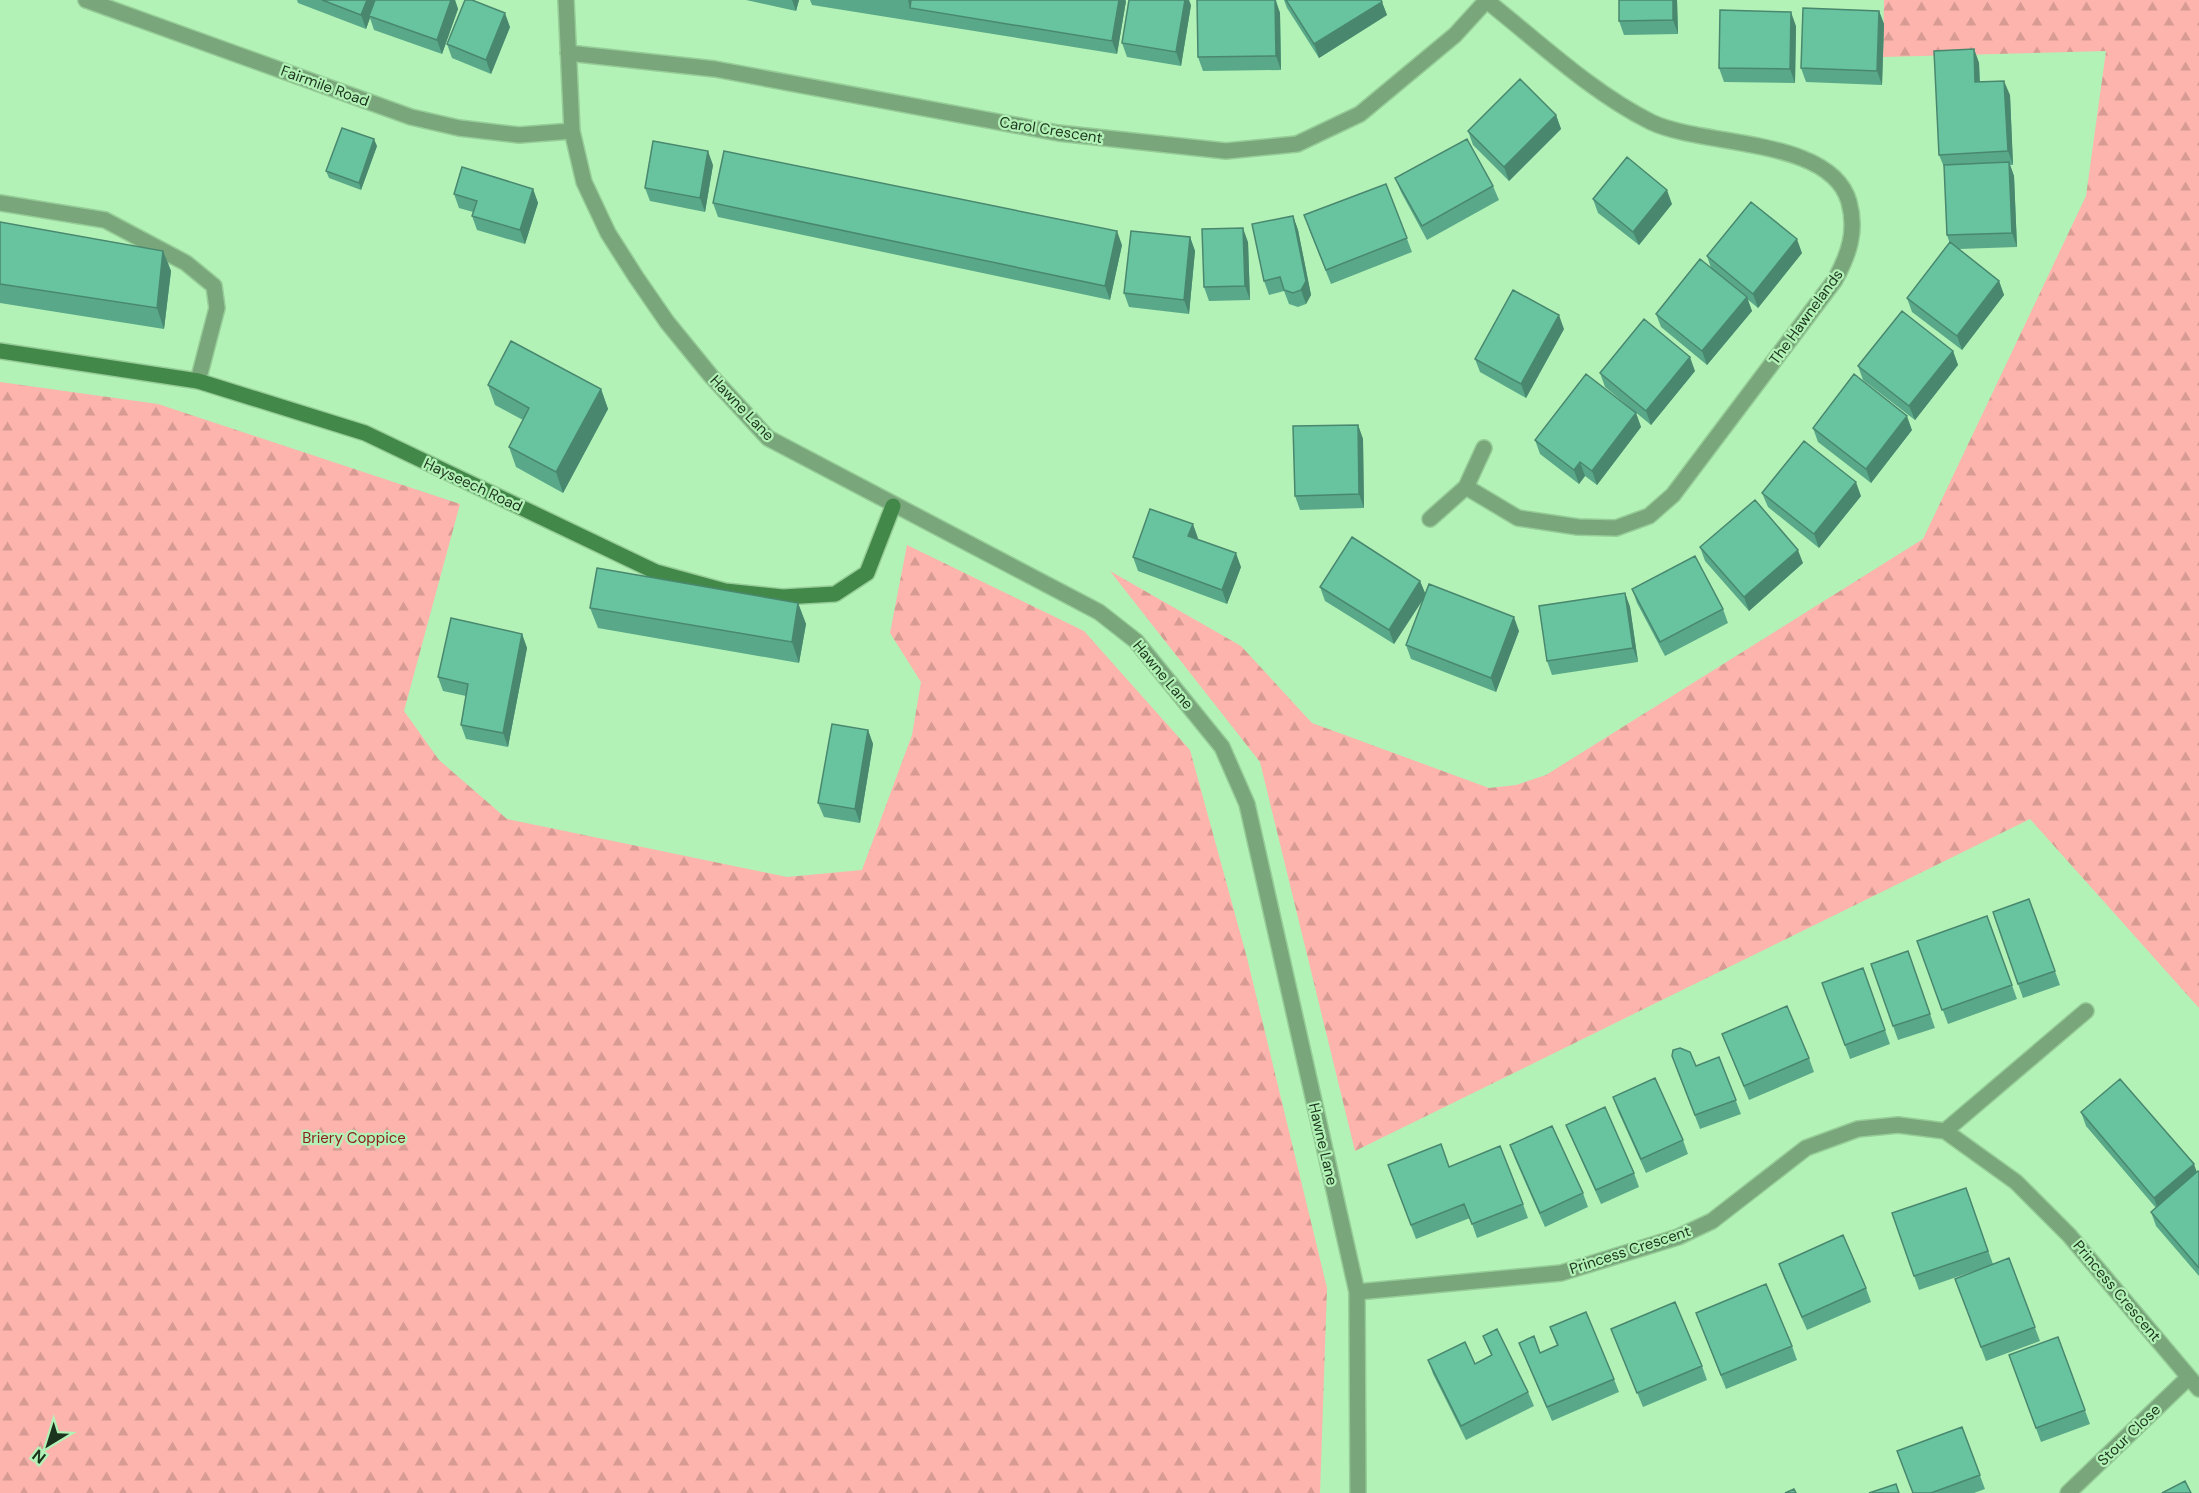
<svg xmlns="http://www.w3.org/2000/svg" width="2199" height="1493" font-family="'DM Sans',sans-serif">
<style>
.forest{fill:url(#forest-firs)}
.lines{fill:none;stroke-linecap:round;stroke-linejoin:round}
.lane-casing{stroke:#95cc97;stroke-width:18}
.street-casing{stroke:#95cc97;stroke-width:18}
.secondary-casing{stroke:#95cc97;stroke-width:18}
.lane{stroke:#79a67b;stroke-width:15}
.street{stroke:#79a67b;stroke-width:15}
.secondary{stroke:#428849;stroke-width:15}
.wall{fill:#59a889}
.shaded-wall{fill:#49886f}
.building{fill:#68c39f;stroke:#49886f;stroke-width:1.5}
.labels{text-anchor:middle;stroke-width:4.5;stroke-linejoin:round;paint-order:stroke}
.street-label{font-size:15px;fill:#1b341d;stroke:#b3f2b6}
.park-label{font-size:15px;fill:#8c2020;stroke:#b3f2b6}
</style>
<defs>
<pattern id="forest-firs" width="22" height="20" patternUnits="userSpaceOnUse" patternTransform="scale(1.5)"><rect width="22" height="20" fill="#fcb4ad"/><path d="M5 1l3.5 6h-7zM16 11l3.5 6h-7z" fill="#d79b94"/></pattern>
</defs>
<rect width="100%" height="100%" fill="#b3f2b6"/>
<path class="forest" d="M1884,0H2199V1008L2030,819L1355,1151L1260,762L1110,571L1241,646L1312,723L1489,788L1516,785L1546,775L1923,539L2086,196L2106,51L1883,57Z
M0,382L158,404L460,504L404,711L439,760L507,819L787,877L862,870L912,735L921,682L890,633L907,545L1084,631L1190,750L1247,958L1327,1288L1320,1493H0Z"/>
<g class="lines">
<g class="lane-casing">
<path id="lane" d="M0,203L105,220L186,263L214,286L217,308L198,381"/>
</g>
<g class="street-casing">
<path id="street" d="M86,0L411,117L459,128L519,135L572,131
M566,0L572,131L584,182L608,233L636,277L667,322L711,376L768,438L1099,612L1136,641L1222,747L1247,804L1357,1292L1358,1493
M568,53L715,69L1058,133L1226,151L1297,144L1360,114L1455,35L1487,0
M1466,487L1518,518L1578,527L1616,528L1649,516L1673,495L1835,280C1849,254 1857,231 1849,202C1831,137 1703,147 1651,122C1591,92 1539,42 1487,1
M1430,519L1466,487L1484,448
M1945,1131L2086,1011
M1357,1292L1561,1273L1678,1237L1712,1221L1806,1148L1858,1129L1898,1125L1945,1131L2016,1182L2069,1235L2199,1389
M2068,1493L2189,1377"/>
</g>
<g class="secondary-casing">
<path id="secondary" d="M0,351L198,381L365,433L656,572L725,591L783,597L835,594L867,573L893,506"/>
</g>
<use href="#lane" class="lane"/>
<use href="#street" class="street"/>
<use href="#secondary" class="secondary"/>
</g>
<path class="wall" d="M297,0H455L458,9L442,54L374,30L370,18L366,29L298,3Z
M746,0H799L796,11Z
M810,0H1125L1126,1L1117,54L812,5Z
M1197,0H1276L1280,13L1281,70L1203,71L1198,57Z
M1284,0H1381L1387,15L1319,58L1287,8Z
M1619,0H1677L1678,34L1624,35L1619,21Z
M1191,5L1181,66L1127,57L1122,43Z
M1879,11L1884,24L1882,85L1806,82L1801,68Z
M1796,26L1795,83L1724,82L1719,68Z
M510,27L491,74L452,58L447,44Z
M1974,49L1979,63L1980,81L2010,95L2013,165H2010L2014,176L2017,247L1959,249L1999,281L2004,295L1962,350L1912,312L1907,298L1950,244L1947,235L1944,167L1939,155Z
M1556,115L1561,129L1509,181L1473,145L1468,131Z
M377,146L361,190L329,178L326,171Z
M713,165L705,212L650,201L645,188Z
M1395,178L1493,186L1499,200L1427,240L1401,192Z
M1386,184L1412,252L1331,284L1309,229Z
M533,189L538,203L525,244L477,230L472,216L473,212L459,208L454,194Z
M1593,199L1672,204L1639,245L1598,213Z
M713,203L1122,245L1110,300L718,217Z
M1293,216L1298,230L1311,295L1306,304L1298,307L1289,304L1284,291L1269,295L1264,281Z
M0,222L163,251L171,271L164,329L0,303Z
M1190,237L1195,251L1189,314L1129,307L1124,293Z
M1248,242L1250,300L1209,301L1204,287Z
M1802,253L1758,308L1747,299L1752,311L1707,365L1661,327L1656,314L1711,268L1707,256Z
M1564,329L1526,398L1480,372L1475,359Z
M1953,351L1958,365L1915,420L1863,380L1858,366Z
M1695,371L1651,425L1605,387L1600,373Z
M488,385L601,389L608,409L563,493L516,467L509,447L523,420L495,405Z
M1636,413L1641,427L1597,485L1585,476L1579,484L1540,454L1535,440Z
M1358,425L1363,439L1364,508L1300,510L1295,496Z
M1813,428L1912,430L1871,483L1818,442Z
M1762,493L1861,496L1819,548L1768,507Z
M1198,538L1197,539L1241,567L1227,604L1138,571L1133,557Z
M1700,547L1803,563L1749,611L1705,561Z
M1420,581L1425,594L1519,631L1496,692L1411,659L1406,645L1425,596L1394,644L1325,601L1320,587Z
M1632,589L1723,609L1728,623L1665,656L1637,603Z
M1625,593L1630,607L1638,662L1552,675L1547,661Z
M798,603L806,624L799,663L598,628L590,608Z
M522,634L527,648L508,747L466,739L461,725L466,696L443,691L438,677Z
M868,730L873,744L860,823L824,817L818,803Z
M2029,899L2060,985L2023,998L1993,912Z
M1987,916L2017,999L1948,1024L1917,941Z
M1908,951L1935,1028L1898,1040L1871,964Z
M1863,968L1890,1044L1850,1059L1822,983Z
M1722,1034L1809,1058L1814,1072L1749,1100Z
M1719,1057L1741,1114L1700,1129L1677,1070L1696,1066Z
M1613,1097L1683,1140L1688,1154L1646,1173L1618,1111Z
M2081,1112L2197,1173L2199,1172V1276L2156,1226L2151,1212L2156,1208L2086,1126Z
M1566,1125L1634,1173L1639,1187L1601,1204L1572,1139Z
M1510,1145L1583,1193L1588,1207L1545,1227L1515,1159Z
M1449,1167L1523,1204L1528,1218L1477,1238L1470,1218L1416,1239L1393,1179Z
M1966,1188L1993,1264L2009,1258L2040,1341L1986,1361L1955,1279L1977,1270L1919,1290L1892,1213Z
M1779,1264L1866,1288L1871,1302L1807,1330L1784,1278Z
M1696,1313L1792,1346L1797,1360L1726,1389Z
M1550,1327L1614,1379L1619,1392L1552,1421L1519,1343L1540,1353L1557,1346Z
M1611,1329L1702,1366L1707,1380L1643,1407Z
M1483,1336L1528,1392L1534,1406L1466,1440L1433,1374L1428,1360L1475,1364L1491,1355Z
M2058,1337L2090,1424L2041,1442L2009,1355Z
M1962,1427L1985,1489L1974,1493H1912Z"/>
<path class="shaded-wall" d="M367,0H377L369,16L370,18L366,29L361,15Z
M451,0H455L458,9L442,54L437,40Z
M792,0H799L796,11Z
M908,0H918L910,8Z
M1119,0H1125L1126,1L1117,54L1112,41Z
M1185,0H1189L1191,5L1181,66L1176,52Z
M1275,0L1280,13L1281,70L1276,56Z
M1673,0H1677L1678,34L1673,20Z
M1382,2L1387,15L1319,58L1314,44Z
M1879,11L1884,24L1882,85L1877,71Z
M1791,12L1796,26L1795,83L1790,69Z
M505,13L510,27L491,74L486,60Z
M1974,49L1979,63L1980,96L1975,82Z
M2004,81L2010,95L2013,165L2008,151Z
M1556,115L1561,129L1509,181L1504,167Z
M374,139L377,146L361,190L359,183Z
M708,151L713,165L705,212L700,198Z
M2009,162L2014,176L2017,247L2012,233Z
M533,189L538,203L525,244L520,230Z
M1667,190L1672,204L1639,245L1633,232Z
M1293,216L1298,230L1311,295L1306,304L1301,290Z
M1243,228L1248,242L1250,300L1245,286Z
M1117,231L1122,245L1110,300L1105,286Z
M1190,237L1195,251L1189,314L1184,300Z
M1797,239L1802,253L1758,308L1753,294Z
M163,251L171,271L164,329L157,308Z
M1999,281L2004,295L1962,350L1957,336Z
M1747,297L1752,311L1707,365L1702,351Z
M1559,315L1564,329L1526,398L1521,384Z
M1953,351L1958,365L1915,420L1909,406Z
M1690,357L1695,371L1651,425L1646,411Z
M601,389L608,409L563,493L556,472Z
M1636,413L1641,427L1597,485L1592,471Z
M1907,416L1912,430L1871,483L1866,469Z
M1358,425L1363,439L1364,508L1359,494Z
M1580,462L1585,476L1579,484L1574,470Z
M1856,482L1861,496L1819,548L1814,534Z
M1193,524L1198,538L1193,550L1188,536Z
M1798,550L1803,563L1749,611L1744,597Z
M1236,553L1241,567L1227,604L1222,590Z
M1420,581L1426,595L1394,644L1389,630Z
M1625,593L1630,607L1638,662L1633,648Z
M798,603L806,624L799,663L792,642Z
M1514,617L1519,631L1496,692L1491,678Z
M522,634L527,648L508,747L503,733Z
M868,730L873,744L860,823L855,809Z
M2194,1164L2199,1178L2159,1212L2154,1198Z"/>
<path class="building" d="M322,0H367L361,15Z
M375,0H451L437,40L369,16Z
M465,0H472L505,13L486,60L447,44Z
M911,0H1119L1112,41L910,8Z
M1129,0H1185L1176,52L1122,43Z
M1197,0H1275L1276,56L1198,57Z
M1286,0H1381L1382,2L1314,44Z
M1619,0H1673V20L1619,21Z
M1803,8L1879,11L1877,71L1801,68Z
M1720,10L1791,12L1790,69L1719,68Z
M1974,49L1975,82L2004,81L2008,151L1939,155L1934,51Z
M1520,79L1556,115L1504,167L1468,131Z
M342,128L374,139L359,183L326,171Z
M1467,139L1493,186L1422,226L1395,178Z
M653,141L708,151L700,198L645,188Z
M724,151L1117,231L1105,286L713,203Z
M1627,157L1667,190L1633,232L1593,199Z
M2009,162L2012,233L1947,235L1944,165Z
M462,167L533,189L520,230L472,216L477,201L454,194Z
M1386,184L1407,238L1326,270L1304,215Z
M1751,202L1797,239L1753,294L1707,256Z
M1293,216L1306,281L1301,290L1293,293L1284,290L1280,277L1264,281L1252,224Z
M0,222L163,251L157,308L0,284Z
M1243,228L1245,286L1204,287L1202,229Z
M1131,231L1190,237L1184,300L1124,293Z
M1950,242L1999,281L1957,336L1907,298Z
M1700,259L1747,297L1702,351L1656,314Z
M1513,290L1559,315L1521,384L1475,359Z
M1902,311L1953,351L1909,406L1858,366Z
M1644,319L1690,357L1646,411L1600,373Z
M511,341L601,389L556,472L509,447L529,408L488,385Z
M1586,374L1636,413L1592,471L1580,462L1574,470L1535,440Z
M1854,374L1907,416L1866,469L1813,428Z
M1358,425L1359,494L1295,496L1293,426Z
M1804,441L1856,482L1814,534L1762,493Z
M1755,500L1798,550L1744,597L1700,547Z
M1150,509L1193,524L1188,536L1236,553L1222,590L1133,557Z
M1352,537L1420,581L1389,630L1320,587Z
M1695,556L1723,609L1660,642L1632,589Z
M597,568L798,603L792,642L590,608Z
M1429,584L1514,617L1491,678L1406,645Z
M1625,593L1633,648L1547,661L1539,606Z
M451,618L522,634L503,733L461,725L468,684L438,677Z
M832,724L868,730L855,809L818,803Z
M2029,899L2055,971L2018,984L1993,912Z
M1987,916L2012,985L1942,1010L1917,941Z
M1908,951L1930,1014L1893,1026L1871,964Z
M1863,968L1885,1030L1845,1045L1822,983Z
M1787,1006L1809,1058L1744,1086L1722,1034Z
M1680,1048L1690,1052L1696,1066L1719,1057L1736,1100L1695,1115L1672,1056L1673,1050Z
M1655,1078L1683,1140L1641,1159L1613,1097Z
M2120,1079L2194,1164L2154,1198L2081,1112Z
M1605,1107L1634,1173L1596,1190L1566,1125Z
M1552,1126L1583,1193L1540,1213L1510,1145Z
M1441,1144L1449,1167L1500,1146L1523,1204L1472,1224L1464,1204L1411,1225L1388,1165Z
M2198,1171L2199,1172V1268L2151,1212Z
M1966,1188L1988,1251L1914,1276L1892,1213Z
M1843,1235L1866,1288L1802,1317L1779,1264Z
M2009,1258L2035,1327L1981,1347L1955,1279Z
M1766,1284L1792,1346L1721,1375L1696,1313Z
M1675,1302L1702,1366L1637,1393L1611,1329Z
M1586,1312L1614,1379L1547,1407L1519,1343L1534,1336L1540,1353L1558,1345L1550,1327Z
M1497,1329L1528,1392L1461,1426L1428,1360L1465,1342L1475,1364L1492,1355L1483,1336Z
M2058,1337L2085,1410L2036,1428L2009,1355Z
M1962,1427L1980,1475L1931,1493H1913L1897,1451Z
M2185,1481L2191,1493H2162Z
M1896,1484L1899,1493H1869Z
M1794,1489L1796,1493H1785Z"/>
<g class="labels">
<g class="street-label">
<text transform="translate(325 86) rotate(20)" y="5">Fairmile Road</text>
<text transform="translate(1051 130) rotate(9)" y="5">Carol Crescent</text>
<text transform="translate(1806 317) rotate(-54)" y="5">The Hawnelands</text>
<text transform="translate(742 408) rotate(46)" y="5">Hawne Lane</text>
<text transform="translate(473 485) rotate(25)" y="5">Hayseech Road</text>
<text transform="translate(1163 675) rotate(50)" y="5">Hawne Lane</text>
<text transform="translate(1323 1144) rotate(77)" y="5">Hawne Lane</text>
<text transform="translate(1630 1250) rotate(-18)" y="5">Princess Crescent</text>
<text transform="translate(2117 1291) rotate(50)" y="5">Princess Crescent</text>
<text transform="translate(2129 1435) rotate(-44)" y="5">Stour Close</text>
</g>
<g class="park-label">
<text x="354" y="1143">Briery Coppice</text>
</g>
</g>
<g transform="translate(48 1445) rotate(218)" stroke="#b3f2b6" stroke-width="4.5" paint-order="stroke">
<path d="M0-4.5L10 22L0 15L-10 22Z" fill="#1b341d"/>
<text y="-9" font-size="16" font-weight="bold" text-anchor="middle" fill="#1b341d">N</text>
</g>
</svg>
